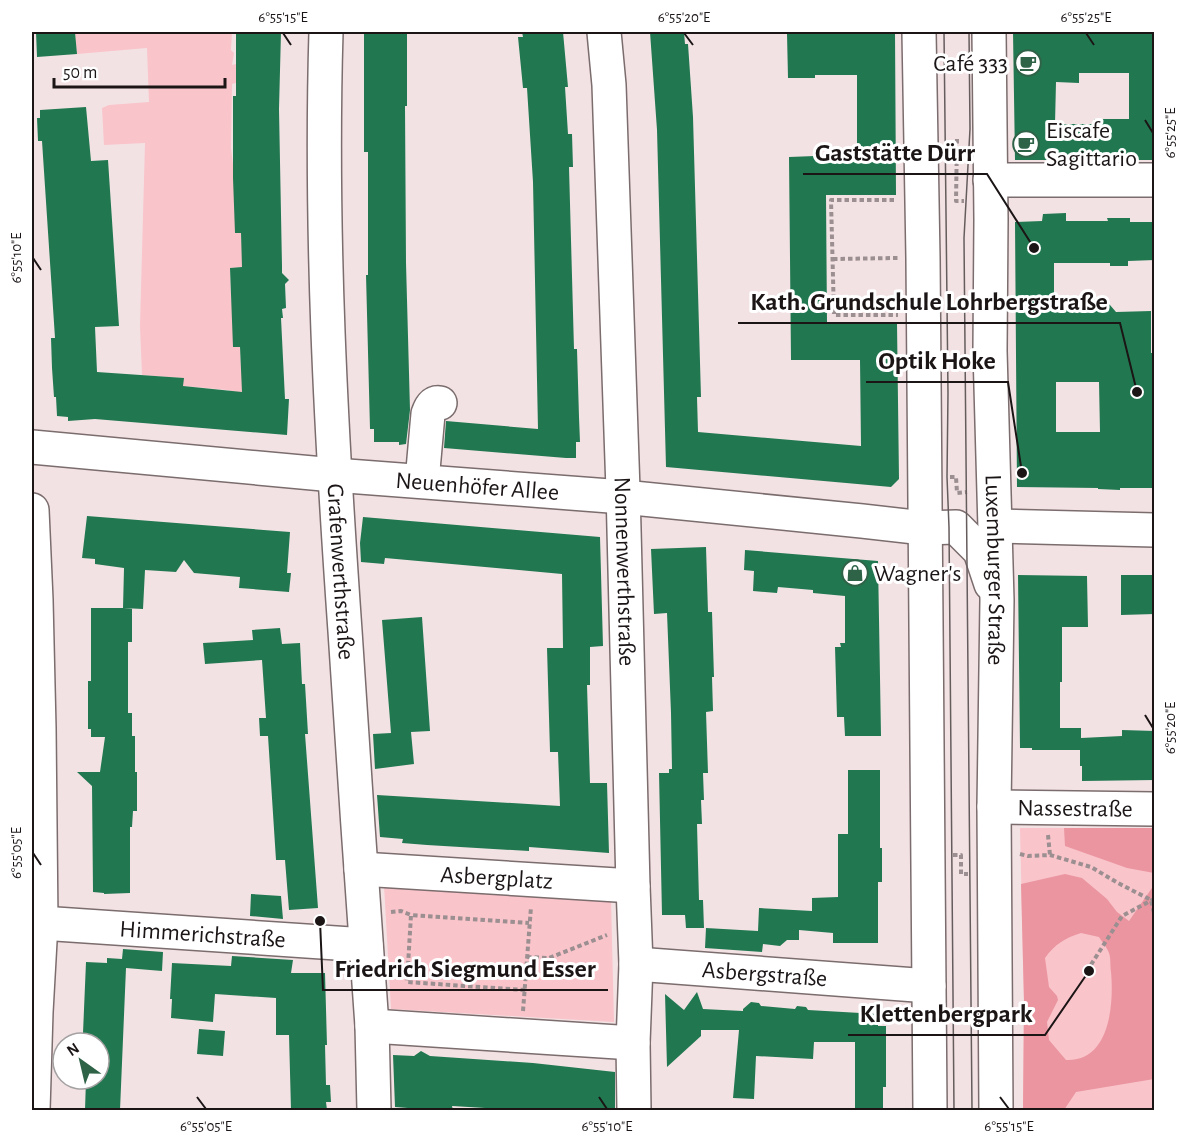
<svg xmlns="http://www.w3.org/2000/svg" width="1186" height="1142" font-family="'Alegreya Sans',sans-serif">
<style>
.green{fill:#f9c4ca}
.forest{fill:#eb95a0;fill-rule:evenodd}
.building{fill:#217850;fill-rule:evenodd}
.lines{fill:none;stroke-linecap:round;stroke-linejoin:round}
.minor-casing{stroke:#7b6c6d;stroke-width:36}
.major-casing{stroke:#7b6c6d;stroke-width:36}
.path{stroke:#9c8f91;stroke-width:4;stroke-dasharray:4.5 3;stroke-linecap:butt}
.minor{stroke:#fff;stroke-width:33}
.major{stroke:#fff;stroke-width:33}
.tram{stroke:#655c5d;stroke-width:1.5}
.ticks{fill:none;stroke:#1b1516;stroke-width:2}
.labels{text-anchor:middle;stroke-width:6;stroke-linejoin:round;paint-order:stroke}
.poi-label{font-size:24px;fill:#1b1516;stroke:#fff;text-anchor:start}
.street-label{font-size:24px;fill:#1b1516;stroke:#fff}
.leader{fill:none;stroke:#1b1516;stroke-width:2}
.callout-dot{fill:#1b1516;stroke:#fff;stroke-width:2}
.callout-label{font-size:26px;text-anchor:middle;font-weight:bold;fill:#1b1516;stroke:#fff;stroke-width:6;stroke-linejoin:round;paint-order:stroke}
.neatline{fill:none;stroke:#1b1516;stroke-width:2}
.ticks-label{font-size:15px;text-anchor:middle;fill:#1b1516}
</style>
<rect width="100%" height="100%" fill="#f3e2e4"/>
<path class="green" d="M75,32H232L231,50L234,53L232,65L236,64V83L232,84L231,148L241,233L244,267L230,268L231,299H241L233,347H240L241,369L248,396L228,390L183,386V378L142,375L140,326L145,143L104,145L102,108L109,105L149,102L147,48L77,54Z
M1020,828H1154V1110H1023L1024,1002Z
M384,885L611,899L614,1022L391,1009Z"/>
<path class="forest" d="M1064,828H1154V873L1127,868L1065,846Z
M1065,874L1082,878L1107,899L1117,912L1129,921L1154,885V1079L1076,1092L1064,1110H1023L1024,1002L1021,884ZM1081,933L1099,937C1102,942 1107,947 1109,953C1111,958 1110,966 1111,972C1114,1004 1110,1062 1066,1060L1049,1040L1047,1022L1058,1000L1057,996L1049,987L1045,958C1055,944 1065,938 1081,933Z"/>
<path class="building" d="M36,32H75L77,54L37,57Z
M236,32H281L279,109L282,266V273L289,280L285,284L286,308L282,309L283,318H281L285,399H289L287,435L95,419L68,421V417L57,416L56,397H54L52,368L51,338H55L42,141H38L37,118H40V110L86,107L91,161L108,160L119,326L95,327L97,372L184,378L183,386L242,392L240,347H233L230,268L242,267L241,233H235L233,178V96H236Z
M364,32H407V106H405L406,263L410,410L406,444L399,445V442H374V429H370L366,275H368V152H364Z
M522,32H563L568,87H565L568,134H572L573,167H569L574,349H577L579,417L580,442H576V458H566L444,448L446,421L538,429L533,182L527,88H523L518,37H523Z
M650,32H684L685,44H688L693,117L701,397H697L698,432L861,446L860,360H791L789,157L815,156V159L857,160V75H815V78H788L787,34H791V32H825V33L895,32L896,195H826L827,322L897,323L899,479L891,487L666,467L657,130Z
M1013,32H1155V160H1015ZM1079,73H1129V119H1094V124H1055L1056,82L1079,83Z
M1066,213V221H1108L1107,218H1130V222H1155V260L1128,261V266H1110V263H1054V298H1104L1116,312L1151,311V353H1155V488H1120V490L1098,489V488L1017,487L1015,222L1042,221L1043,214ZM1056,382H1099L1100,432H1056Z
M87,516L290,532L287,573H291L289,592L239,588L240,577L194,573L184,560L176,572L145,570L143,609L123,608L124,568L95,564V559L82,558Z
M363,517L600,537L603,646L590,647V685H587L590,783H607L609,853L529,847V851L427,845L402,843L403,839L380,837L377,795L560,806L558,752H550L547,648H563L562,574L385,558L384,564L361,562L360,543Z
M706,547L708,612H712L714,677H712L713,711L706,712L708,773H703L704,800H701L702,824H697L699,900H703L704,928H686L685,915H662L659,773H669V769H672L671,713L667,613L654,614L651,549Z
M745,550L878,561L881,736H845L844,717H837L835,647H841L840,643H845V596L813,593V590L778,587L777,593L753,591L754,571L744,570Z
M1018,575L1087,576L1088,627H1062V682H1060V728H1081V738L1122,736V730L1155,731V780L1082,781V766H1080V750H1032V748H1020Z
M1121,575H1155V614L1121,615Z
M91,608H132V642H128V713H132V736H135V772H137V811H133L132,827H130V893L104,894V893L93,892L92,786L77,772H100L105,737H91V729H88V681H91Z
M422,617L430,731L411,732L414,764L375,769L373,734L391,733L382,620Z
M280,628L282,644L300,643L302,684H305L308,734H305L318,908L289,910L285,860H276L268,736H260L259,718H266L262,660L205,664L203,643L253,640L252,630Z
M848,770H880V848H882V882H878V943H833V933L799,930V940H787L780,946L763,944L762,952L705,948L706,928L758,931L759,908L812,911V898L838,897V834H848Z
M251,894L281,896L283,919L250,916Z
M123,949L163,952L162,971L126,968L120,1110H85L86,1079H99V1043H87L88,1033H83L86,962L107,963V958L122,959Z
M232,956L293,960L291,973H325L327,1045H325L326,1085H330L331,1102H326L327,1110H291L289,1035H276V998L215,994L213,1022L171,1018L172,999H170L172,963L231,966Z
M697,992L703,1009L743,1011V1009L751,1002L759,1003L761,1006L795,1009L797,1006L806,1007L808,1010L878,1014V1026H886V1087H883V1110H855V1042H814L813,1059L756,1056L754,1099L733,1098L739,1030H701V1036L667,1067L665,994L684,1010Z
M199,1029L225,1031L223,1056L197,1054Z
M421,1051L430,1056L533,1063L615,1072V1110H517L452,1106L453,1110H434L395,1107L393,1055L414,1056Z"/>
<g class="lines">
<g class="minor-casing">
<g id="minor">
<path id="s1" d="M326,32C320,232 331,432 345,631C354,763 362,894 372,1026L374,1110"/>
<path id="s2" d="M604,32L609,85L623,490L633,886L636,964L633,1043L634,1110"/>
<path d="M990,180H1154"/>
<path id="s3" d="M32,447L334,475L623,497L862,521L924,528"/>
<path d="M422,481L428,414C430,408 433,402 440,403"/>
<path d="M32,510L36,600L39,728L41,923L36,1012L33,1110"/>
<path d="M996,526L1154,530"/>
<path id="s4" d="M994,807L1154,809"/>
<path id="s5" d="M361,869L633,886"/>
<path id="s6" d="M41,923L366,945"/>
<path id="s7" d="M636,964L929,986"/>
<path d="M372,1026L633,1043"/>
</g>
</g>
<g class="major-casing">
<g id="major">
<path d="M919,32L923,258L930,1110"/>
<path id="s8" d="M989,32L991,220L990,351L997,600L994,807L996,1110"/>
<path d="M924,528L956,527L980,551L991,584"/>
</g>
</g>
<path class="path" d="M957,139L956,201H964
M894,200H831L834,315H898
M833,259L898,258
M950,477H956L957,493L967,492
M1048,835L1050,855
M1020,854L1028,856L1050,855L1091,867L1118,883L1151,900L1154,913
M953,855H961V874H968
M391,912L401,911L411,915
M527,957L549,958L607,935
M1087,971L1122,916L1154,899
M525,990L407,982L411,915L529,923
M523,1011L531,907"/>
<use href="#minor" class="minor"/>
<use href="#major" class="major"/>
<path class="tram" d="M944,32L948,393L947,477L949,527L954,1110
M969,32L970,129L964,238L972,1110"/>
</g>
<path class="ticks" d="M283,33L291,45M684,33L693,45M1086,33L1094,45M1145,120L1153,133M33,258L41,270M1145,715L1153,728M33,853L41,865M197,1097L206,1109M599,1097L607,1109M1000,1097L1009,1109"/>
<defs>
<g id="cafe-ring" transform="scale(1.35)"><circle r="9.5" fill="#fff" stroke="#2f6348" stroke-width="1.5"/><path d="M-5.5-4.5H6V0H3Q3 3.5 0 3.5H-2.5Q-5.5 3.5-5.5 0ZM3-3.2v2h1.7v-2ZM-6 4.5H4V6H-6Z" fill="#2f6348"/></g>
<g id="shop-ring" transform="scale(1.35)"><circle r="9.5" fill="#fff" stroke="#2f6348" stroke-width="1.5"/><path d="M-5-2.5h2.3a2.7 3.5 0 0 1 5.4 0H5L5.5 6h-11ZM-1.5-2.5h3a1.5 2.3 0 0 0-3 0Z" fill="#2f6348"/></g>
</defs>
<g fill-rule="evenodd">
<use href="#cafe-ring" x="1028" y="63"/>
<use href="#cafe-ring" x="1026" y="144"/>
<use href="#shop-ring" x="855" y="573"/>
</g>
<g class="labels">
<g class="poi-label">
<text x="1008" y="71" text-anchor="end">Café 333</text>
<text x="1046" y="138">Eiscafe<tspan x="1046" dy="28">Sagittario</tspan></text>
<text x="874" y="581">Wagner's</text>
</g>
<g class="street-label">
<text dy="8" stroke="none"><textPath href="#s3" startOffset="447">Neuenhöfer Allee</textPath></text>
<text dy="8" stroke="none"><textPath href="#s1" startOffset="540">Grafenwerthstraße</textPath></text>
<text dy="8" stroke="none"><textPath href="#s2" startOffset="540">Nonnenwerthstraße</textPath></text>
<text dy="8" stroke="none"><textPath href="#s8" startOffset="538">Luxemburger Straße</textPath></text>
<text dy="8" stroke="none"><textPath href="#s4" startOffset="81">Nassestraße</textPath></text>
<text dy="8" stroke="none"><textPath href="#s5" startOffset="136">Asbergplatz</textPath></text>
<text dy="8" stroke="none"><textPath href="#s6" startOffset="162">Himmerichstraße</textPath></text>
<text dy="8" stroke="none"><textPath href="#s7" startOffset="129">Asbergstraße</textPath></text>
</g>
</g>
<path class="leader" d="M1034 248L987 174H803M1137 392L1120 323H738M1022 473L1008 382H866M320 921L323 990H608M1089 971L1045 1035H848"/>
<g class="callout-dot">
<circle cx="1034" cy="248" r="6"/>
<circle cx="1137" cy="392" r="6"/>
<circle cx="1022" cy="473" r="6"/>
<circle cx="320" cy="921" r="6"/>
<circle cx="1089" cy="971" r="6"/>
</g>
<g class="callout-label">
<text x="895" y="161">Gaststätte Dürr</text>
<text x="929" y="310">Kath. Grundschule Lohrbergstraße</text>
<text x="937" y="369">Optik Hoke</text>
<text x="465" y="977">Friedrich Siegmund Esser</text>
<text x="946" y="1022">Klettenbergpark</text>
</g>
<rect width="1186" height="1142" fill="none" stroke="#ffffff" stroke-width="66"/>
<g transform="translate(81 1061) rotate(326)"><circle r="28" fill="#ffffff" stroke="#a4a1a2" stroke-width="1.5"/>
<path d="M0-4.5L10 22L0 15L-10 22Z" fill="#2f6348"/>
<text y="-9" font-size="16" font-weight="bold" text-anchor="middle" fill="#1b1516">N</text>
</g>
<path d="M54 78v9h171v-9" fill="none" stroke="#1b1516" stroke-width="3"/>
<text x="63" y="78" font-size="18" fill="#1b1516" stroke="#ffffff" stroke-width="4.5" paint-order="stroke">50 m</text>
<rect x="33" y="33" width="1120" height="1076" class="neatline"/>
<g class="ticks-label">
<text x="283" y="22">6°55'15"E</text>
<text x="684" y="22">6°55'20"E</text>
<text x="1086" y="22">6°55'25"E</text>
<text transform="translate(1170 133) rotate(-90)" y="5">6°55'25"E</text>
<text transform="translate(16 258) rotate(-90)" y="5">6°55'10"E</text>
<text transform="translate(1170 728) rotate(-90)" y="5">6°55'20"E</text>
<text transform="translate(16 853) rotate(-90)" y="5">6°55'05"E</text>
<text x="206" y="1131">6°55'05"E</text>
<text x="607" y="1131">6°55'10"E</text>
<text x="1009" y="1131">6°55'15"E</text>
</g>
</svg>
